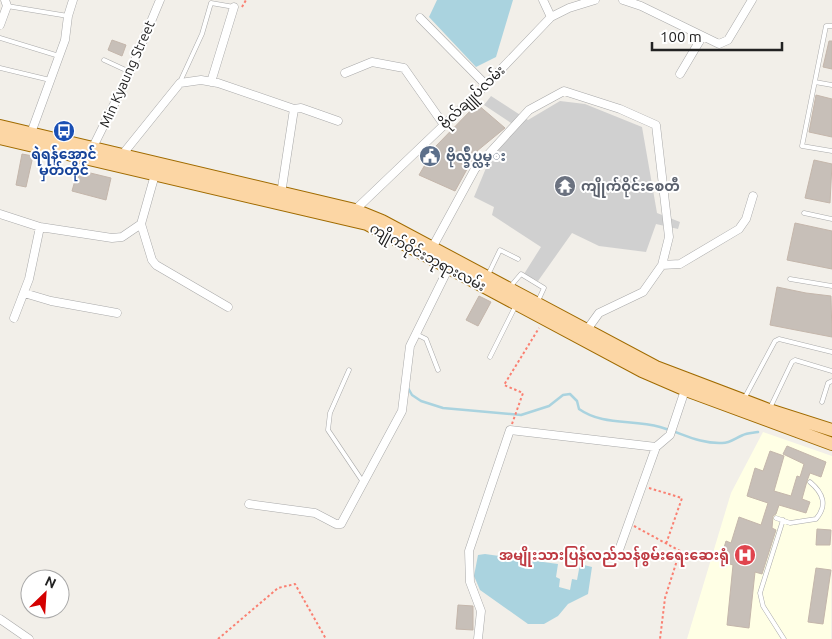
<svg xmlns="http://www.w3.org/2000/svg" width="832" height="639" font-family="Ubuntu,'Noto Sans Myanmar',sans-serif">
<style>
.education{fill:#ffffe5}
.religious{fill:#d0d0d0}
.water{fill:#aad3df}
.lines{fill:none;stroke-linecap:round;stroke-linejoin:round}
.stream{stroke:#aad3df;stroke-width:2.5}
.building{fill:#c7bfb8;stroke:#c4b6ab}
.lane-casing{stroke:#a9a9a9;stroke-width:5}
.street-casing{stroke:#a9a9a9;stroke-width:9}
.primary-casing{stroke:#a06b00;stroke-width:14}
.path{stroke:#fa8072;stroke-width:2;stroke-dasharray:2.5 2.5;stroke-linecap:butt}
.lane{stroke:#fff;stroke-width:4}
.street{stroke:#fff;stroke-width:8}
.primary{stroke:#fcd6a4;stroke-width:12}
.labels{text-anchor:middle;stroke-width:4;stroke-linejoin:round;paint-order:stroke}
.street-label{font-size:14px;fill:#222;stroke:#fff}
.transit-label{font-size:14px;font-weight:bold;fill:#164399;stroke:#fff}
.service-label{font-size:14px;font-weight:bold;fill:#4e5e75;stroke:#fff;text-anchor:start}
.worship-label{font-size:14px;font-weight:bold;fill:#5b616d;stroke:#fff;text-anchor:start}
.health-label{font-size:14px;font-weight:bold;fill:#be3a42;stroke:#fff;text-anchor:end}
</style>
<rect width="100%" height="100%" fill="#f2efe9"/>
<path class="education" d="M763,432L832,456L831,639H687L731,493Z"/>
<path class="religious" d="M491,96L528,120L560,101L585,104L642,127L657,213L680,222L678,229L656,224L646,252L599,246L572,233L538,281L524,274L541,247L492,215L494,207L474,197L491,156L517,127L484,105Z"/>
<path class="water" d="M437,0H513L496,57L476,67L429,17Z
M485,554L558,564L556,577L560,579L559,587L570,590L572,579L577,580L580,564L592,567L588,594L568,604L558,616L544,624H528L480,590L474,576L478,555Z"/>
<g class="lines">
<path class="stream" d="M408,388L412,395L421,401L443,408L521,415L549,406L563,395L570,394L577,401L579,409C603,426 632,419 660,427C682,433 699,444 722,443C731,443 735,438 743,435C747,433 753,433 758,432"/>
</g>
<path class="building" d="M112,40L126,45L122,56L108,50Z
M829,41H832V69L823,67Z
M816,95L832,99V137L809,132Z
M477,104L505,128L477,151L455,191L419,175L436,146Z
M22,154L33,156L26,187L16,185Z
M814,160L832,164L830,203L805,198Z
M78,170L111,178L106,200L72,191Z
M795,223L832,231V269L787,260Z
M777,287L806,293L831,296L832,337L770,325Z
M479,296L491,302L478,326L466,320Z
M787,446L826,462L821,477L810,473L807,481L802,499L810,502L806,513L779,505L776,514L773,516L772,528L776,530L762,574L755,572L749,628L727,625L733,565L720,561L726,541L731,543L739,517L761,525L768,503L747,496L755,468L763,471L770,451L784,456L774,491L791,496L797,476L800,477L804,464L783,454Z
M817,529L831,530L830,545H816Z
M816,568L831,570L823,624L808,622Z
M458,605L473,606V630L456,629Z"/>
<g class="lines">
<g class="lane-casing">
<path id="lane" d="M7,6L68,16
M832,26H826L802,146L832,151
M0,38L59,56
M104,60L130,72
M0,68L50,80
M815,82L832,85
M179,84L202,34L211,3L234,7
M804,213L832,219
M488,275L500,250L518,259
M790,279L832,286
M510,287L521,274L544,288L538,301
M416,334L426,339L438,370
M490,357L516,305
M349,370L330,413L328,430L363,482
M744,399L775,341L779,339L832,352
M822,402L828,383L832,381
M770,408L792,362L795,360L832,371
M776,518L790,523L816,519C828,505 823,493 810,482
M783,520L760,593L763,606L784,639"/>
</g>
<g class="street-casing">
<path id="street" d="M623,0L641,6L719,44L728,40L752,0
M551,17L569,8L595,0
M420,18L486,85
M0,25L7,6L5,0
M345,73L372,62L404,68L444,125
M680,74L702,37
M211,82L234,7
M31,133L65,40L68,16L73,0
M93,147L130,72L160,0
M122,155L180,83L201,80L218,83L294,109L301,108L338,121
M156,171L141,224L152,260L156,265L228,307
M281,194L294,109
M355,210L486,85L551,17L543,0
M0,214L40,227L112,238L122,237L141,224
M432,248L475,169L529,110L564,91L620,109L656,125L669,237L662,265L643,292L599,313L586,331
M662,265L680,264L739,229L746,219L753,196
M24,293L51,301L117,313
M14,318L29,279L40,227
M249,504L315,513L336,524H341L402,411L410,346L449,267
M619,550L656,447L670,435L686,387
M0,619L29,639
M478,639L481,611L470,582L469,551L510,430L656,447"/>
</g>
<g class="primary-casing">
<path id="primary" d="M0,126L355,210L382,221L656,367L769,410L832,430
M0,138L367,224L642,371L686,390L832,444"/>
</g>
<path class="path" d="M242,7L246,0
M512,424L523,393L504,385L539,328
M649,488L682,498L666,544
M634,526L680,551L665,598L660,639
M218,639L278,588L295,584L326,639"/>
<use href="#lane" class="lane"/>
<use href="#street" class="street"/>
<use href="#primary" class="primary"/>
</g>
<defs>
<g id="bus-disc" transform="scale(1.125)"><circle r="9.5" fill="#1a4fb4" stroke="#fff"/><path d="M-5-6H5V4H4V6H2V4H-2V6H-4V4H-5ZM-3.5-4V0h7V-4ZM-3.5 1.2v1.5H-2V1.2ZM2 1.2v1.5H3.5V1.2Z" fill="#fff"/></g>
<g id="civic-disc" transform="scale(1.125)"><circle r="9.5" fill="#5c6f8a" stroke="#fff"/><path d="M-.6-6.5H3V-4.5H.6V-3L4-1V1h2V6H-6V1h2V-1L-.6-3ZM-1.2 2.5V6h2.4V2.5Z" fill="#fff"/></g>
<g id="temple-disc" transform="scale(1.125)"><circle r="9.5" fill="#6b7280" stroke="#fff"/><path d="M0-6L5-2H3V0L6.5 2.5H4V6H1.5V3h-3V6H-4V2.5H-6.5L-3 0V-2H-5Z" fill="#fff"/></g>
<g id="hospital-disc" transform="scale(1.125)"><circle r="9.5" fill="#e0444e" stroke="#fff"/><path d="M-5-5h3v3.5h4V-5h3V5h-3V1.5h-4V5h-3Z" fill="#fff"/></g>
</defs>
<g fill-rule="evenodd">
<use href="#bus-disc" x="64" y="131"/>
<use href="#civic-disc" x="430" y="156"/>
<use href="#temple-disc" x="565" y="186"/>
<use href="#hospital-disc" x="745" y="555"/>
</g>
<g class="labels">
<g class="street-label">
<text transform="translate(127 74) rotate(-66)" y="5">Min Kyaung Street</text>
<text transform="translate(472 97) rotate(-44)" y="5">ဗိုလ်ချူပ်လမ်း</text>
<text transform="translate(428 257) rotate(28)" y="5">ကျိုက်ဝိုင်းဘုရားလမ်း</text>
</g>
<g class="transit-label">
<text x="64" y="159">ရဲရန်အောင်<tspan x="64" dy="16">မှတ်တိုင်</tspan></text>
</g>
<g class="service-label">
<text x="446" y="161">ဗိုလ္ခ်ဳပ္လမ္း</text>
</g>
<g class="worship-label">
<text x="581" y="191">ကျိုက်ဝိုင်းစေတီ</text>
</g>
<g class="health-label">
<text x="729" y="560">အမျိုးသားပြန်လည်သန်စွမ်းရေးဆေးရုံ</text>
</g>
</g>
<g transform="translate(45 594) rotate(25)"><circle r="24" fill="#ffffff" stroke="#a7a7a7"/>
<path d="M0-4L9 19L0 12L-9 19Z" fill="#d40000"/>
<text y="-8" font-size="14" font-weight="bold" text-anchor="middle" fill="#222222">N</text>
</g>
<path d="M652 42v8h130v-8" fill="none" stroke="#222222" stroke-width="2.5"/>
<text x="660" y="42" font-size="15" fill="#222222" stroke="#ffffff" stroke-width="4" paint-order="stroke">100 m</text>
</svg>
